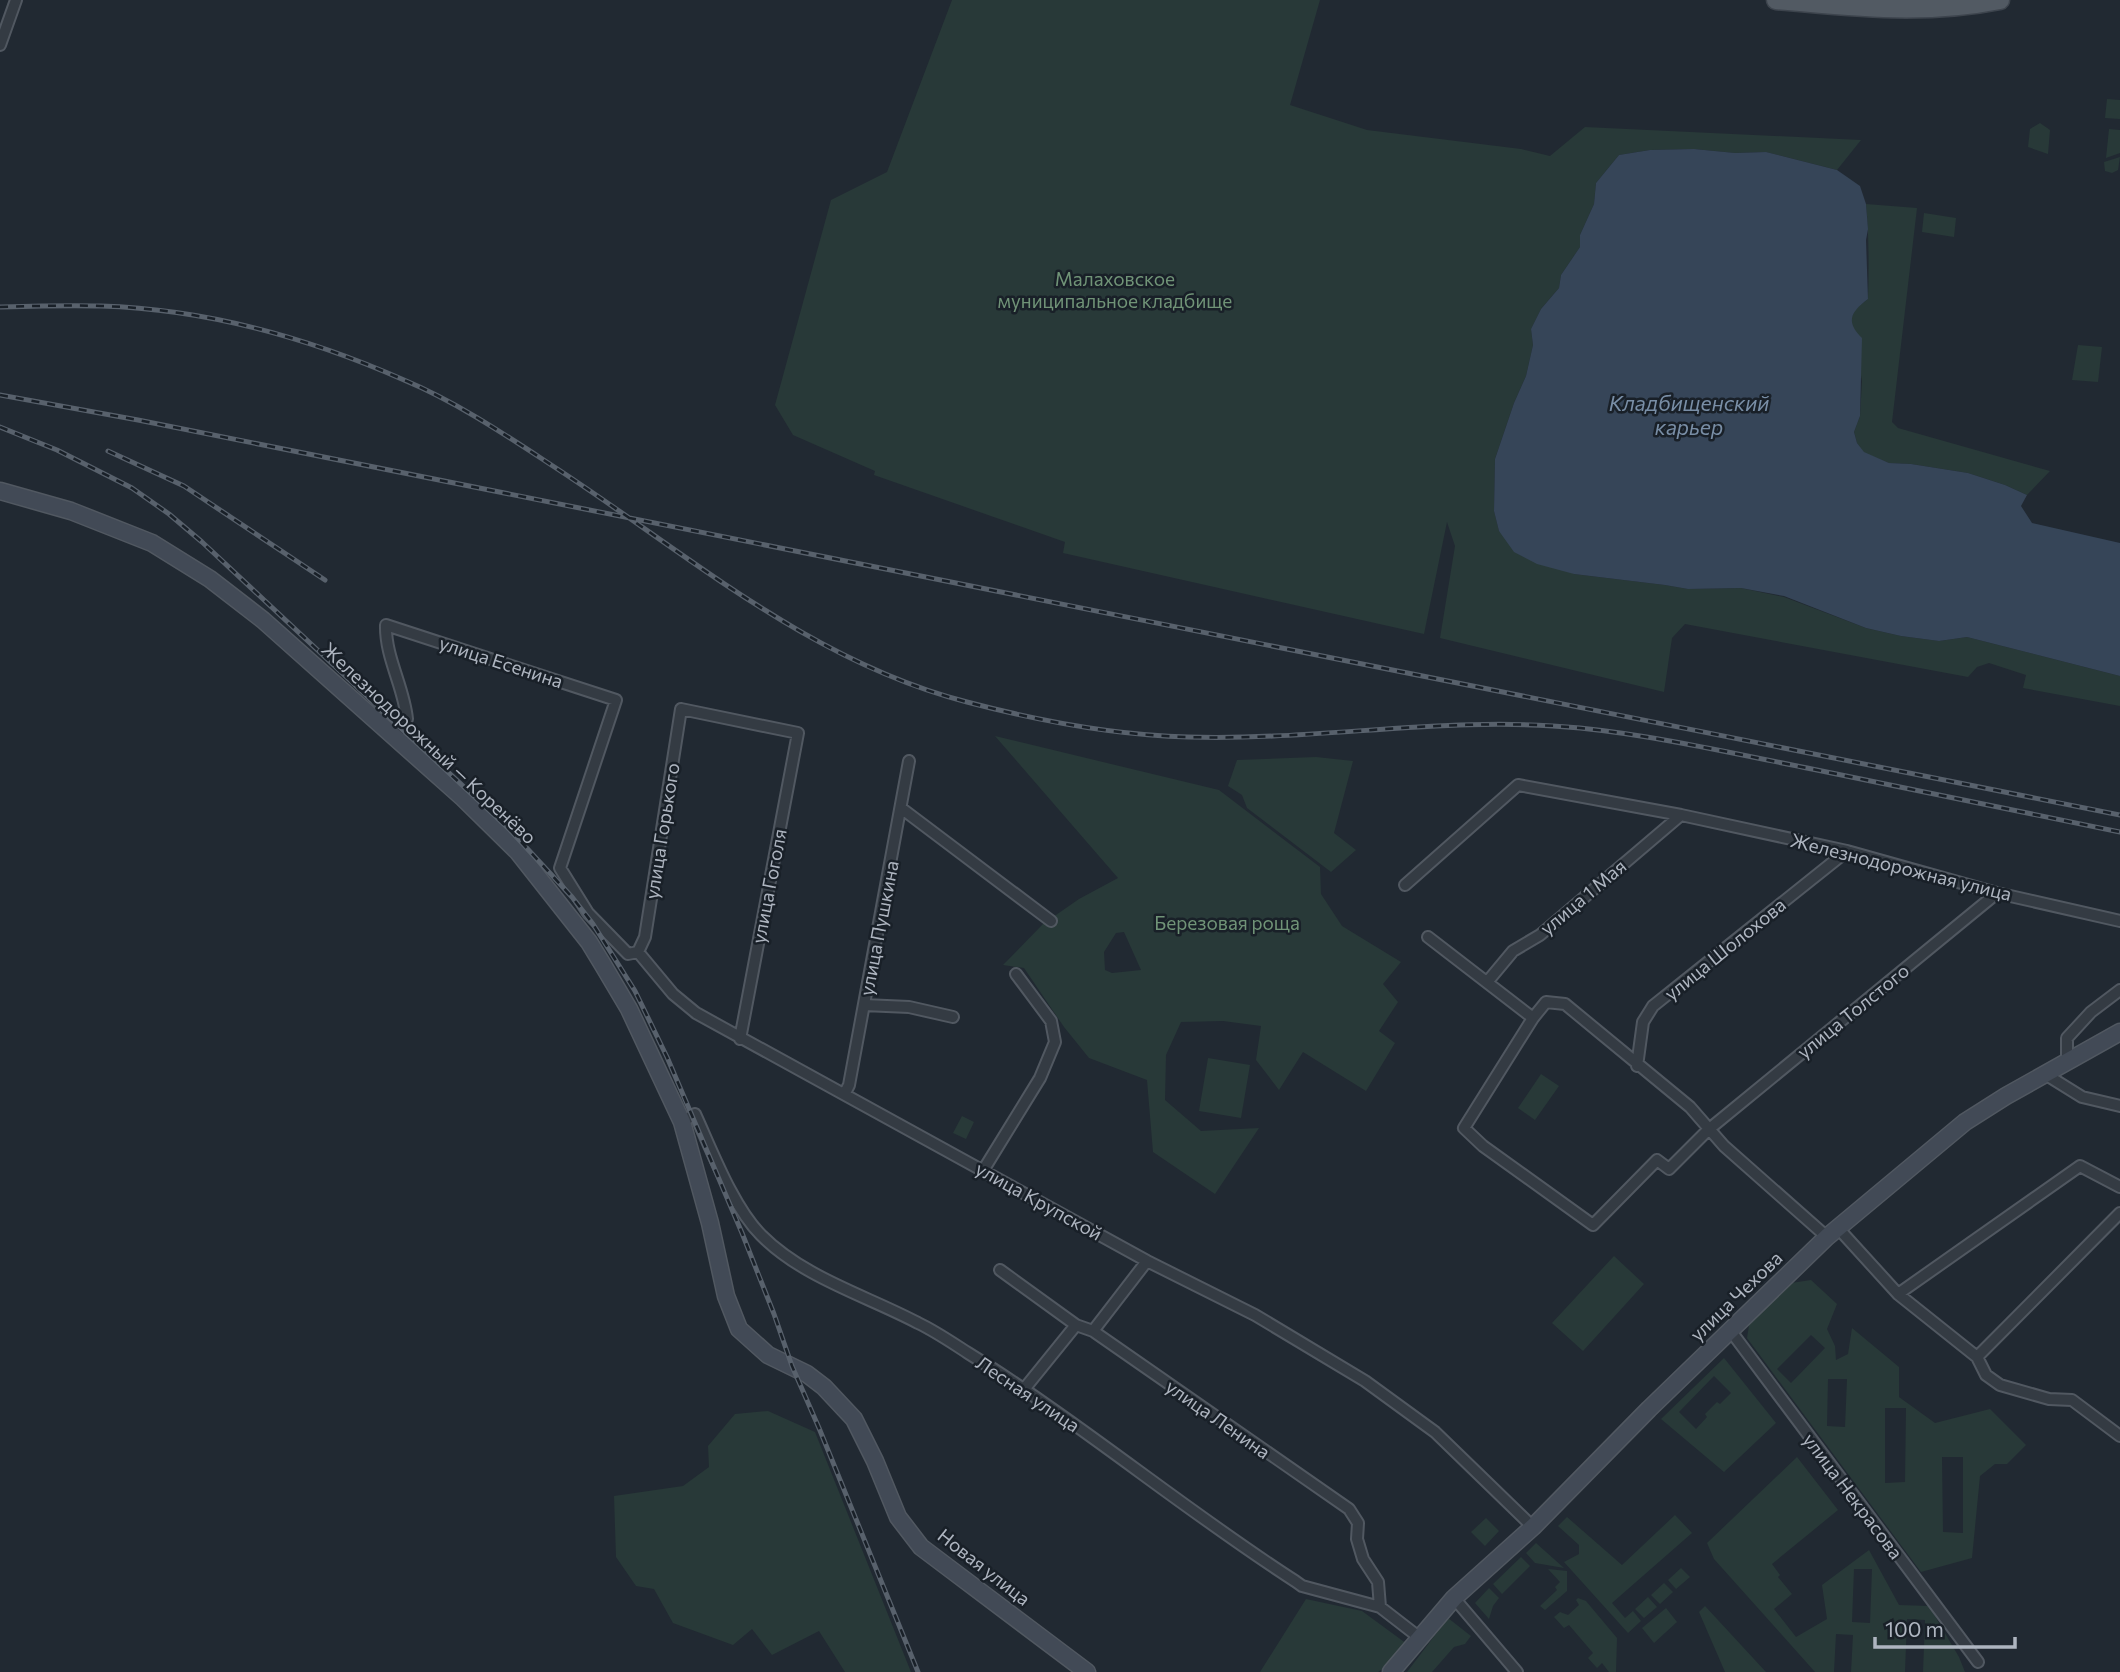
<svg xmlns="http://www.w3.org/2000/svg" width="2120" height="1672" font-family="Commissioner,sans-serif">
<style>
.green{fill:#283938;fill-rule:evenodd}
.water{fill:#364558}
.lines{fill:none;stroke-linecap:round;stroke-linejoin:round}
.minor-casing{stroke:#515861;stroke-width:14}
.secondary-casing{stroke:#515861;stroke-width:19}
.primary-casing{stroke:#3d444d;stroke-width:21}
.minor{stroke:#343b43;stroke-width:10}
.secondary{stroke:#424a56;stroke-width:16}
.primary{stroke:#525a63;stroke-width:18}
.rail-casing{stroke:#58616c;stroke-width:5}
.rail{stroke:#192028;stroke-width:2.5;stroke-dasharray:8;stroke-linecap:butt}
.labels{text-anchor:middle;stroke-width:5;stroke-linejoin:round;paint-order:stroke}
.park-label{font-size:19px;fill:#709377;stroke:#192028}
.street-label{font-size:19px;fill:#aeb5c0;stroke:#192028}
.water-label{font-size:21px;font-style:italic;fill:#798ea6;stroke:#192028}
</style>
<rect width="100%" height="100%" fill="#212932"/>
<path class="green" d="M952,0H1320L1290,105L1367,130L1521,149L1550,156L1585,127L1861,140L1837,170L1766,152L1735,153L1694,149L1650,150L1619,155L1596,183L1594,204L1580,235V247L1561,275L1559,288L1541,309L1531,329L1533,345L1526,376L1514,403L1495,459L1494,511L1499,531L1574,574L1665,585L1688,589L1741,588L1784,597L1866,628L1901,636L1939,641L1967,637L2120,676V706L2023,688L2026,675L1989,663L1977,667L1968,677L1685,624L1672,638L1664,692L1440,638L1455,546L1447,522L1424,634L1063,553L1065,542L874,475L875,471L793,435L775,405L831,200L887,172Z
M2107,99L2120,100V119L2105,118Z
M2040,123L2050,130L2048,154L2028,147L2030,129Z
M2109,129L2120,130V153L2106,158Z
M2120,157L2118,170L2112,173L2105,171L2104,162Z
M1866,204L1917,208L1892,422L1898,428L2050,471L2027,495L2005,485L1968,473L1911,464L1889,463L1864,453L1857,443L1854,432L1860,416L1862,381L1851,319L1855,309L1868,299C1869,268 1869,235 1866,204Z
M1924,213L1956,218L1954,237L1922,232Z
M2078,345L2102,347L2098,382L2072,380Z
M995,736L1219,790L1320,867L1321,894L1342,926L1401,962L1383,984L1398,1002L1379,1031L1395,1043L1366,1091L1303,1052L1279,1090L1256,1060L1261,1026L1223,1021L1181,1022L1166,1055L1165,1100L1201,1131L1259,1128L1215,1194L1153,1152L1147,1080L1089,1058L1064,1027L1024,968L1003,965L1043,924L1079,899L1118,878ZM1124,932L1141,970L1112,973L1105,970L1104,952L1116,933Z
M1316,757L1353,761L1334,833L1356,850L1331,872L1247,808L1242,795L1228,786L1237,760Z
M1208,1058L1250,1065L1241,1118L1199,1111Z
M1541,1074L1559,1086L1535,1120L1518,1108Z
M962,1116L974,1122L966,1139L953,1133Z
M1614,1256L1644,1284L1583,1351L1552,1323Z
M1811,1280L1837,1304L1827,1329L1835,1346L1836,1360L1848,1354L1852,1328L1899,1367V1397L1935,1423L1990,1409L2026,1445L2007,1464H1995L1980,1476L1972,1558L1921,1572L1747,1338L1751,1313L1791,1283ZM1811,1335L1825,1348L1791,1383L1777,1369ZM1828,1379H1847L1845,1427L1827,1426ZM1885,1408H1906L1905,1482L1885,1483ZM1942,1457H1963V1533L1943,1532Z
M1724,1358L1776,1423L1724,1472L1661,1419ZM1714,1376L1731,1393L1720,1404L1717,1402L1705,1414L1707,1417L1696,1429L1679,1412Z
M768,1411L815,1432L911,1672H845L819,1631L772,1655L752,1629L733,1645L673,1623L654,1589L636,1586L616,1557L614,1496L683,1486L709,1467L708,1446L735,1414Z
M1797,1457L1838,1510L1772,1564L1780,1575L1778,1577L1792,1594L1774,1609L1796,1637L1827,1619L1822,1585L1869,1550L1899,1605L1929,1606L1959,1657L1965,1672H1923L1925,1620L1907,1619L1905,1672H1851L1853,1635L1836,1634L1834,1672H1815L1714,1559L1707,1543ZM1854,1569H1872L1870,1623L1852,1622Z
M1675,1515L1692,1533L1612,1603L1625,1618L1633,1611L1641,1621L1628,1633L1564,1562L1579,1554V1545L1558,1526L1567,1517L1622,1565Z
M1486,1518L1499,1531L1485,1546L1471,1532Z
M1536,1543L1564,1568L1535,1563L1526,1553Z
M1521,1557L1530,1566L1502,1594L1493,1584Z
M1681,1568L1690,1577L1676,1589L1668,1580Z
M1548,1569L1567,1571V1591L1545,1610L1540,1606L1557,1590L1555,1587L1560,1582Z
M1664,1583L1673,1592L1660,1604L1651,1595Z
M1489,1588L1499,1598L1493,1606L1489,1619L1475,1603Z
M1648,1597L1657,1607L1644,1618L1635,1609Z
M1578,1598L1586,1601L1617,1638L1616,1672H1609L1602,1663L1597,1668L1588,1658L1593,1653L1569,1625L1564,1628L1554,1617L1560,1612L1568,1615L1579,1605L1576,1600Z
M1306,1599L1362,1611L1407,1644L1394,1661L1378,1672H1260Z
M1705,1606L1766,1672H1725L1699,1612Z
M1666,1608L1677,1622L1654,1643L1642,1628Z
M1448,1618L1471,1636L1465,1644L1454,1647L1432,1672H1407Z"/>
<path class="water" d="M1694,149L1735,153L1766,152L1837,170L1860,186L1866,204L1868,229L1866,240L1868,299C1851,312 1845,321 1862,338L1860,416L1854,432L1857,443L1864,452L1889,463L1911,464L1968,473L2005,485L2027,495L2021,506L2032,523L2120,543V676L1967,637L1939,641L1901,636L1866,628L1784,596L1741,588L1688,589L1665,585L1574,574L1537,564L1514,552L1499,531L1494,511L1495,459L1514,403L1526,376L1533,345L1531,329L1541,309L1559,288L1561,275L1580,247V235L1594,204L1596,183L1619,155L1650,150Z"/>
<g class="lines">
<g class="minor-casing">
<path id="minor" d="M0,45L16,0
M395,737L407,719C404,687 385,657 386,625L616,700L560,868L588,913L628,954L638,952L673,994L696,1013L1147,1261L1255,1315L1365,1381L1435,1432L1533,1527
M901,808L1051,921
M1405,885L1518,785L1681,815L1847,851L1997,893L2120,921
M1428,937L1533,1018
M638,952L645,937L681,709L798,733L740,1039
M1488,981L1513,951L1540,935L1681,815
M864,1005L909,1007L953,1017
M2067,1062V1038L2091,1012L2120,990
M1637,1066L1643,1022L1653,1006L1847,851
M2045,1074L2082,1097L2120,1106
M845,1093L849,1085L909,761
M682,1122L695,1114C712,1151 733,1207 761,1235C804,1278 865,1295 918,1323C935,1331 951,1342 968,1353C1081,1423 1183,1509 1295,1581L1302,1586L1380,1607L1420,1638
M984,1169L1040,1078L1055,1042L1051,1021L1016,974
M1838,1228L1898,1294L1977,1357L1986,1375L2000,1385L2049,1399L2072,1400L2120,1436
M1827,1237L1724,1146L1690,1107L1565,1004L1546,1002L1533,1018L1464,1128L1483,1146L1593,1225L1657,1160L1669,1169L1708,1130L1997,893
M1000,1270L1076,1325L1093,1331L1349,1509L1358,1523L1357,1539L1363,1559L1378,1582L1380,1607
M1898,1294L2080,1166L2120,1187
M1730,1330L1978,1662
M1093,1331L1147,1261
M1977,1357L2120,1213
M1025,1388L1076,1325
M1454,1598L1517,1672"/>
</g>
<g class="secondary-casing">
<path id="secondary" d="M0,491L71,511L152,543L210,579L263,620L463,798L518,852L589,942L603,965L629,1009L682,1122L710,1223L726,1296L739,1329L768,1355L807,1374L824,1387L854,1419L875,1461L898,1517L921,1547L1087,1672
M1391,1672L1454,1598L1533,1527L1649,1409L1827,1237L1965,1122L2006,1096L2120,1032"/>
</g>
<g class="primary-casing">
<path id="primary" d="M1776,0C1851,7 1926,15 2000,0"/>
</g>
<use href="#minor" class="minor"/>
<use href="#secondary" class="secondary"/>
<use href="#primary" class="primary"/>
<g class="rail-casing">
<path id="rail" d="M0,307C34,306 67,305 101,306C206,309 309,338 404,380C459,403 510,438 559,470C690,556 812,662 967,702C1039,721 1113,735 1188,737C1319,741 1449,715 1580,728C1658,736 1736,754 1812,769C1915,790 2017,811 2120,832
M0,395L138,420L2120,815
M0,427L57,450L132,488L169,514L202,542L510,830L572,897L593,924L635,991L667,1057L742,1233L774,1314L792,1366L819,1428L918,1672
M108,451L184,486L325,580"/>
</g>
<use href="#rail" class="rail"/>
</g>
<g class="labels">
<g class="park-label">
<text x="1115" y="286">Малаховское<tspan x="1115" dy="22">муниципальное кладбище</tspan></text>
<text x="1227" y="930">Березовая роща</text>
</g>
<g class="street-label">
<text transform="translate(501 662) rotate(18)" y="7">улица Есенина</text>
<text transform="translate(429 743) rotate(43)" y="7">Железнодорожный — Коренёво</text>
<text transform="translate(662 831) rotate(-81)" y="7">улица Горького</text>
<text transform="translate(1901 867) rotate(14)" y="7">Железнодорожная улица</text>
<text transform="translate(769 886) rotate(-79)" y="7">улица Гоголя</text>
<text transform="translate(1583 897) rotate(-40)" y="7">улица 1 Мая</text>
<text transform="translate(879 928) rotate(-79)" y="7">улица Пушкина</text>
<text transform="translate(1725 949) rotate(-39)" y="7">улица Шолохова</text>
<text transform="translate(1853 1011) rotate(-39)" y="7">улица Толстого</text>
<text transform="translate(1039 1201) rotate(29)" y="7">улица Крупской</text>
<text transform="translate(1736 1296) rotate(-44)" y="7">улица Чехова</text>
<text transform="translate(1028 1394) rotate(34)" y="7">Лесная улица</text>
<text transform="translate(1218 1419) rotate(35)" y="7">улица Ленина</text>
<text transform="translate(1853 1496) rotate(53)" y="7">улица Некрасова</text>
<text transform="translate(984 1567) rotate(38)" y="7">Новая улица</text>
</g>
<g class="water-label">
<text x="1689" y="411">Кладбищенский<tspan x="1689" dy="24">карьер</tspan></text>
</g>
</g>
<path d="M1875 1637v10h140v-10" fill="none" stroke="#aeb5c0" stroke-width="3.5"/>
<text x="1885" y="1637" font-size="21" fill="#aeb5c0" stroke="#192028" stroke-width="5" paint-order="stroke">100 m</text>
</svg>
